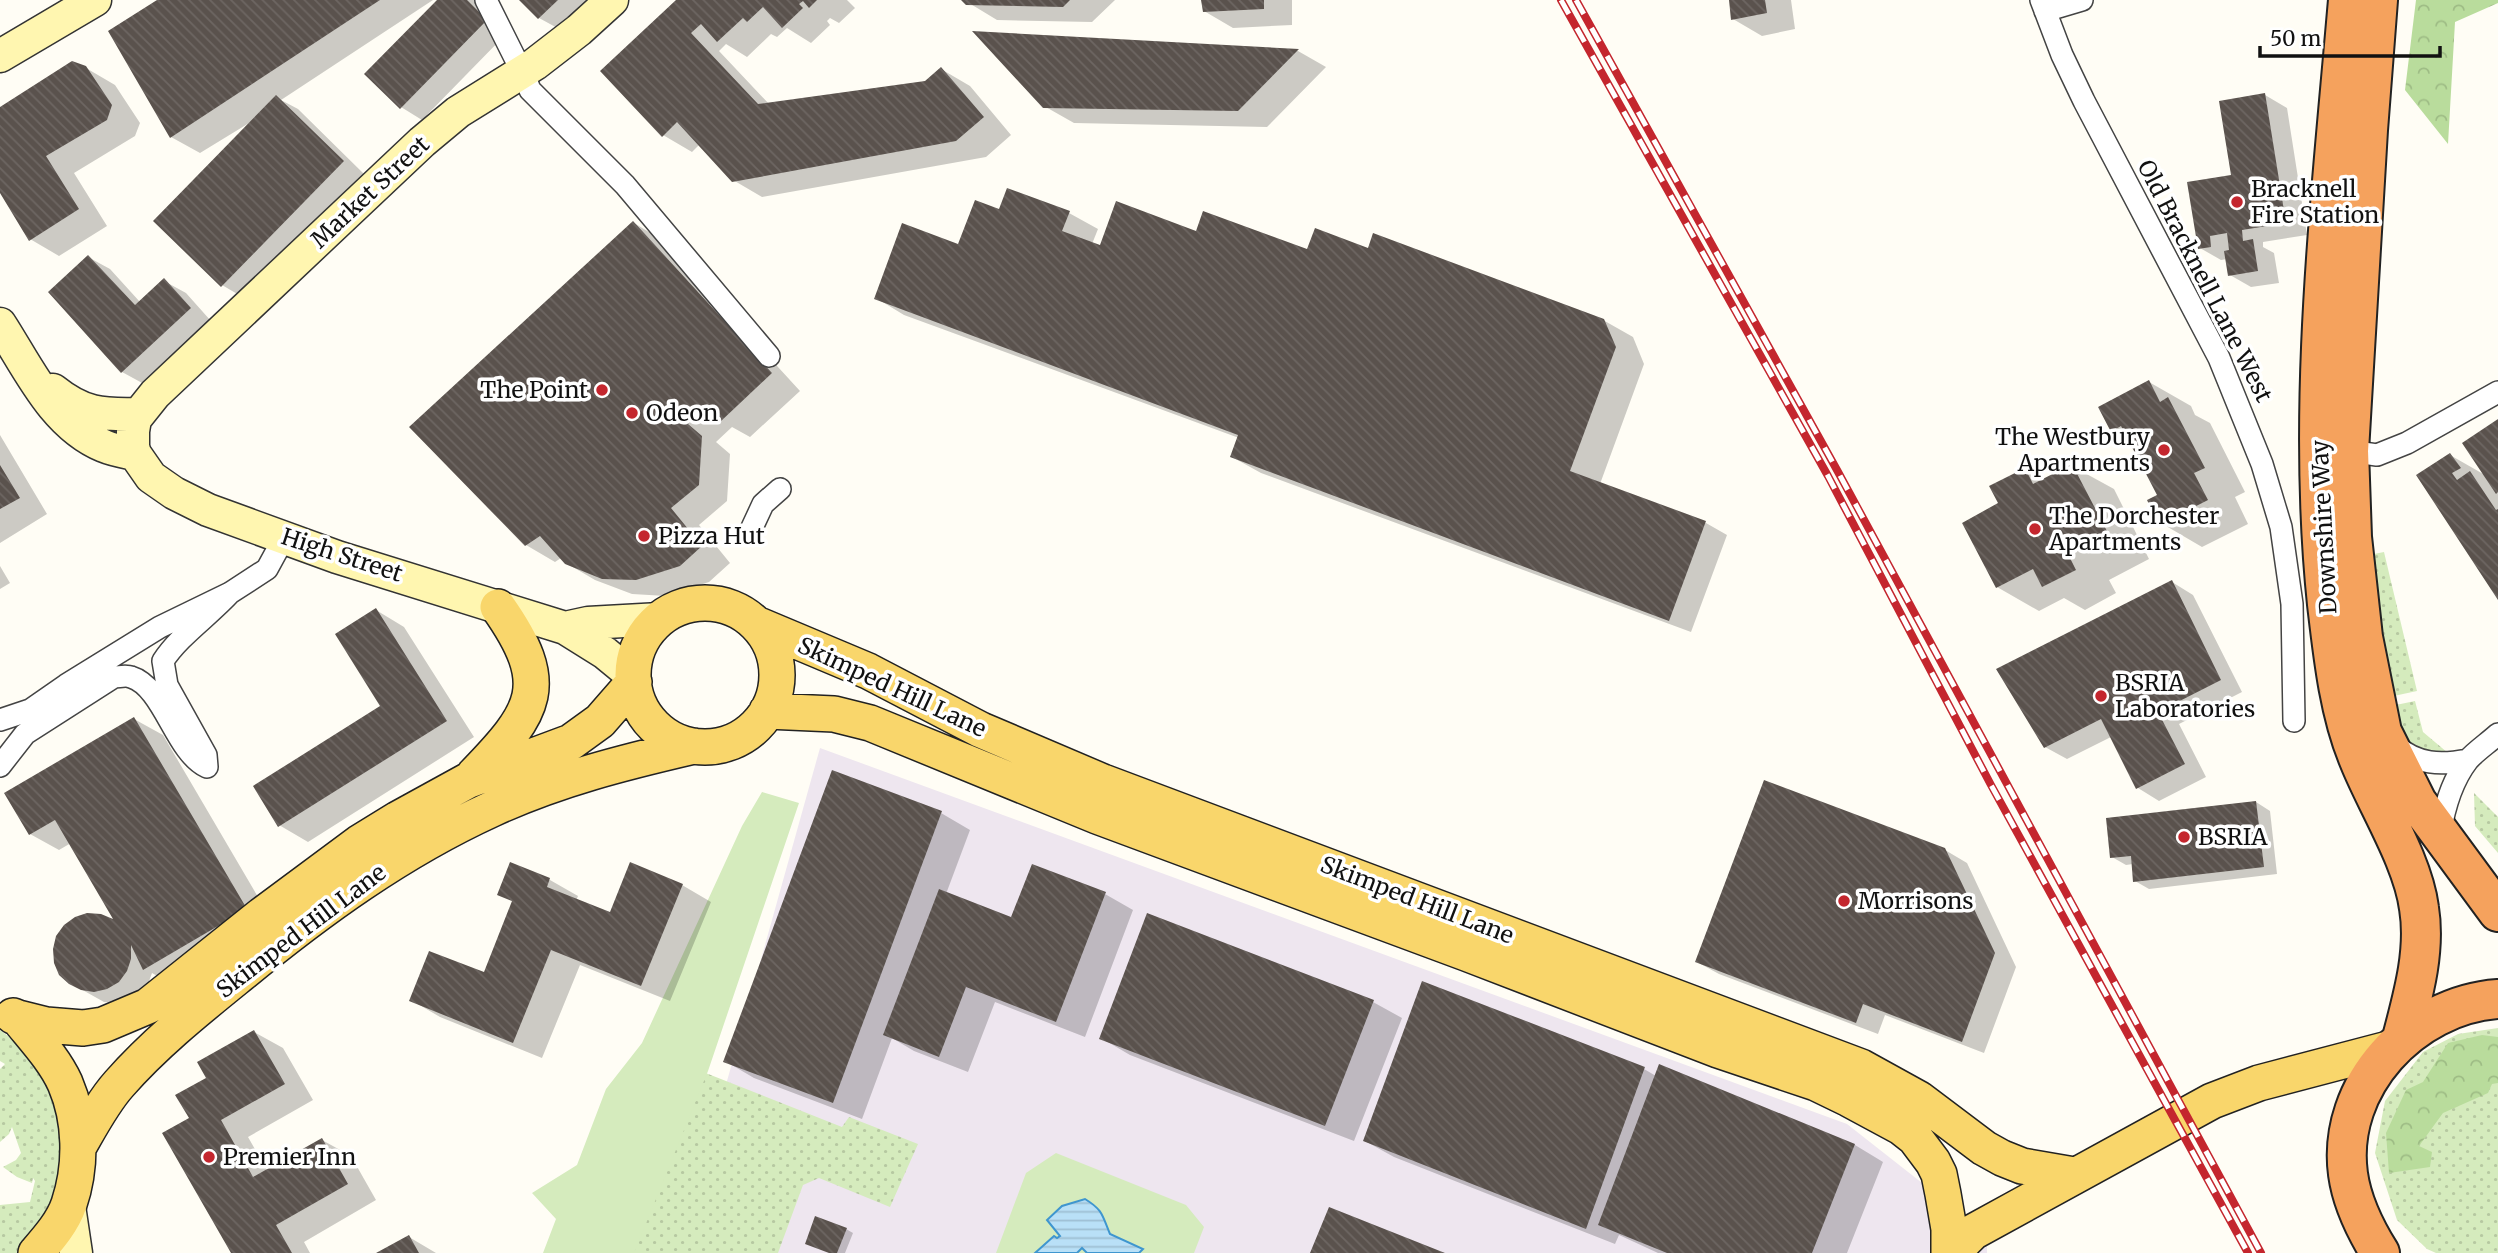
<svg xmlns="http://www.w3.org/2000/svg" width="2498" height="1253" font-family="Merriweather,serif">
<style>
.industrial{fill:#eee6ef}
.grass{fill:url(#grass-dots)}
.forest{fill:url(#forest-crowns)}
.park{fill:#d5ebbd}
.water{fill:url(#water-rules);stroke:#3f96cf;stroke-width:2}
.shadow{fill:#0003}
.building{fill:url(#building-back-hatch)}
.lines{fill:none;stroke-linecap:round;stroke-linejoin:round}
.street-casing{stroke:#444;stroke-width:24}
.secondary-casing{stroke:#333;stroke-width:35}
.primary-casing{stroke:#222;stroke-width:38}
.highway-casing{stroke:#222;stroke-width:42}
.street{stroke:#fff;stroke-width:21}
.secondary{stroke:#fff6b0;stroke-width:32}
.primary{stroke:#f9d66b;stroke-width:35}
.highway{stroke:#f5a25d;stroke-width:38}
.rail-casing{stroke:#c4262e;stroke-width:8}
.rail{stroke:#fff;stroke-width:5;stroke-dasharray:16;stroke-linecap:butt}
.poi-dot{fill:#c4262e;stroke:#fff;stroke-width:2.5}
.labels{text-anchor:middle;stroke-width:7;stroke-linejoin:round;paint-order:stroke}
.poi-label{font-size:23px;fill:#111;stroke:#fff;text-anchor:start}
.street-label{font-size:23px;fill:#111;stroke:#fff}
</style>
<defs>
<pattern id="grass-dots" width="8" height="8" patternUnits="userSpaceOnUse" patternTransform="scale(1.75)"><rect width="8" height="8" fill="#d5ebbd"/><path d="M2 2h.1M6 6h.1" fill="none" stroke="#b6c8a1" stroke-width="1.8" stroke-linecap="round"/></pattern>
<pattern id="forest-crowns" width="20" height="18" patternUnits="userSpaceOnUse" patternTransform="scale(1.75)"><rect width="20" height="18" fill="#b9dc9c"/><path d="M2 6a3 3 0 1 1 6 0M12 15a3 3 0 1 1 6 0" fill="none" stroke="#9ebc85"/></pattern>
<pattern id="water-rules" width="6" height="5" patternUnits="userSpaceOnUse" patternTransform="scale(1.75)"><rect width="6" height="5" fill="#b9e0f7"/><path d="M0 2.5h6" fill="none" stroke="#9ebfd3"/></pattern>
<pattern id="building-back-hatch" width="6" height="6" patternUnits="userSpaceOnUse" patternTransform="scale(1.75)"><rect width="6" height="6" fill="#5a524d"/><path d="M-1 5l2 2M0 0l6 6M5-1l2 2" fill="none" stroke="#6d6662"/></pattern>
</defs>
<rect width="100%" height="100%" fill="#fffdf5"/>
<path class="industrial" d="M820,748L1847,1124L1987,1234V1253H679Z"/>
<path class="grass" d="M2384,552L2417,691L2389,697L2364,556Z
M2415,701L2423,732L2448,753C2410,754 2400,740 2391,706Z
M2474,793L2498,817V853L2475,826Z
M2498,1028V1253H2436L2427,1249L2397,1220L2375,1153L2385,1101L2423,1052L2458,1034Z
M0,1030C54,1067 74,1137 54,1198C51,1208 43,1218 38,1226C32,1236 27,1245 19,1253H0V1205L30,1202L35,1181L33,1178L32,1183L17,1177L3,1167L16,1160L21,1153L12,1127L9,1134L0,1142V1069L5,1064L0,1061Z
M693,1068L842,1127L849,1117L918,1144L890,1207L819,1178L803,1185L778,1253H583Z"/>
<path class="forest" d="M2416,0H2498V3L2455,22L2448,144L2405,90Z
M2482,1035L2498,1037V1083L2492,1084L2488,1093L2443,1113L2419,1146L2432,1152L2430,1167L2389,1173L2386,1133L2406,1090L2423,1082L2448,1043Z"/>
<path class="park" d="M762,792L799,803L708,1071L634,1253H543L556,1219L532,1193L577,1165L606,1089L642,1043L742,826Z
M1056,1153L1186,1205L1204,1227L1194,1253H996L1026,1173Z"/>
<path class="water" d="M1085,1199C1103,1210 1102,1215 1110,1234L1143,1249L1139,1253H1087L1082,1248L1077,1253H1035L1054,1236L1057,1238L1060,1236L1047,1220L1062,1206Z"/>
<path class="shadow" d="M160,0H433L281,100L298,109L364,174L244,298L222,285L254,120L200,153L171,137Z
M440,0H474L507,33L422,120L401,107Z
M522,0H592L561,30L539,18Z
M679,0H847L855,8L839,23L830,18L827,21L830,25L811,43L787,28L777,37L771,34L747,57L726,44L719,51L769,104L926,82L941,69L970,86L1011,135L986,157L762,197L733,180L700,144L692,152L663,135Z
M964,0H1115L1092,22L997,20Z
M1203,0H1292V25L1233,28L1204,11Z
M1731,0H1791L1795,29L1762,36L1733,19Z
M976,33L1298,51L1326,67L1267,127L1074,123L1044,106Z
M86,68L115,85L140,123L135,136L74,173L107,226L59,256L30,239L0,189V109Z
M2265,95L2287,108L2307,235L2263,242V247L2274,253L2279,283L2251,287L2230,275L2227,259L2221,260L2200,248L2233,177Z
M1000,212L1069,213L1098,229L1092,244L1101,247L1197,233L1308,252L1369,250L1603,320L1633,337L1644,364L1600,484L1706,523L1727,535L1691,632L1261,473L1232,457L1239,438L904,315L876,298L959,246Z
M634,223L662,240L800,391L750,437L732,427L716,442L730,454L727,501L699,525L730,563L709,582L666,596L632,594L595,580L566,563L561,558L555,562L526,545Z
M88,257L110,269L140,302L164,281L186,293L211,321L144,384L122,372Z
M2149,382L2191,406L2195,415L2210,423L2245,492L2235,497L2248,524L2202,547L2161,523L2159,496L2131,441L2112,430Z
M2498,421V597L2419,475L2450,455L2485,475Z
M0,435L47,514L0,543Z
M2072,466L2114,489L2149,559L2109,580L2116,593L2085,610L2064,598L2039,611L1997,587L2001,504L2025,470L2044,480Z
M0,566L10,583L0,589Z
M2172,582L2193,595L2242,692L2179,724L2206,777L2159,801L2138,788L2111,737L2067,759L2045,747Z
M376,610L404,627L474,737L308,842L279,825L383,707Z
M134,719L163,735L275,926L173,985L152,973L148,984L140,994L117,1003L104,1002L70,983L117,923L71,843L59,850L30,834Z
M2256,802L2270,811L2277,874L2149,889L2135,881L2133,864L2126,865L2112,857Z
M941,813L970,830L946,894L1012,919L1105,894L1133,910L1085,1037L995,1002L968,1072L914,1051L892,1038L862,1119L754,1078L725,1061Z
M1945,850L1967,863L2016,967L1984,1053L1885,1015L1878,1034L1719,974L1697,962Z
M511,864L550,880L578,896L576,901L611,915L682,885L711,902L670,1001L580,965L542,1058L440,1017L411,1000L485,975L514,902L499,894Z
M1373,1002L1402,1018L1354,1141L1130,1055L1101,1038Z
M254,1032L283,1048L313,1100L248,1137L267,1170L322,1140L351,1156L376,1200L304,1242L310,1253H233L191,1119L209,1078Z
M1660,1066L1855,1145L1883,1162L1847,1253H1658L1619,1235L1615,1244L1394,1157L1365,1141L1644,1069L1656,1076Z
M846,1229L853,1233L845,1253H830Z
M409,1237L436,1253H380Z"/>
<path class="building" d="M157,0H380L170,138L108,31Z
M437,0H467L487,20L400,109L364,74Z
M519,0H558L538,19Z
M676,0H817L809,8L803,1L799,4L803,8L782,28L763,7L747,22L743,18L717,42L701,24L691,33L758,104L925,81L941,67L984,117L956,141L732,182L677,122L662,137L600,71Z
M961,0H1070L1063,7L966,5Z
M1201,0H1264V9L1203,12Z
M1729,0H1765L1767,13L1731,20Z
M972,31L1299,49L1238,111L1043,108Z
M72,61L86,66L112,105L107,120L46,156L79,209L29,241L0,193V107Z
M2265,93L2286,223L2242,230L2243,241L2253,239L2258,271L2228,276L2224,251L2229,250L2227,233L2210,236L2211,247L2198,249L2187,182L2231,175L2219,101Z
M276,95L344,161L221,287L153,221Z
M1007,188L1070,211L1062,231L1100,245L1116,201L1196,231L1203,211L1307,249L1315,228L1368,248L1373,233L1604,319L1616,347L1570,471L1706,521L1669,621L1230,457L1238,435L874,299L902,223L958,244L975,200L999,209Z
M633,221L772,373L720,422L707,407L688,424L702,436L699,485L671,508L702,546L680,566L636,580L602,579L565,564L540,536L525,546L409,427Z
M88,255L135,305L164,278L191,308L121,373L48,292Z
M2149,380L2160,402L2168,397L2205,468L2194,473L2208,500L2159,525L2147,500L2157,495L2121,426L2111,432L2098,407Z
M2498,419V492L2496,494L2462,443Z
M2450,453L2461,468L2452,473L2457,480L2470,471L2496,510L2498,509V600L2416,475Z
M2072,464L2109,535L2069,556L2076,570L2042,587L2033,569L1996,588L1962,523L1998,503L1989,486L2025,468L2033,484Z
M0,465L20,498L0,509Z
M2172,580L2221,680L2158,712L2185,764L2136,789L2101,719L2044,748L1996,669Z
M376,608L447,721L278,827L253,786L380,706L335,634Z
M134,717L247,909L143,970L131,945V959L127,971L119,982L107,989L94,992L81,990L69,984L59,975L54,963L53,949L56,936L64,925L75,917L87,913L101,914L113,919L55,820L29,835L4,793Z
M832,770L942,811L833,1103L723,1062Z
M1764,780L1945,848L1995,953L1962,1042L1863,1004L1856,1023L1695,962Z
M2256,801L2264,867L2133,882L2131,856L2110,858L2106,818Z
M510,862L550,878L547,887L610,912L630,862L683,884L641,986L551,950L513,1043L409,1001L429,951L484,972L512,901L497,895Z
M1032,864L1106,892L1056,1022L966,987L939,1057L883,1035L939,889L1011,917Z
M1147,913L1374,1000L1325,1126L1099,1039Z
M1422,981L1645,1067L1586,1229L1363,1141Z
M254,1030L285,1084L221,1120L253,1177L322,1138L348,1184L276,1225L292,1253H231L162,1133L189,1118L175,1095L206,1078L197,1062Z
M1659,1064L1855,1144L1812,1253H1667L1598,1225Z
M1329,1207L1445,1253H1310Z
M815,1216L847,1228L837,1253H829L805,1244Z
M409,1235L419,1253H376Z"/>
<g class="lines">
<g class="street-casing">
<path id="street" d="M486,0L515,58
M2041,0L2062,55L2084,101L2219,358L2262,464L2281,527L2292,604L2294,721
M2045,11L2082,0
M527,82L530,90L625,185L769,356
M2349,451L2377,455L2407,443L2498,392
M750,532L763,504L780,489
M0,720L30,710L66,685L160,627L230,593L267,569L285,536
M2395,745C2417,765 2441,765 2468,760
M0,766L25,734L114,677C119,677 126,675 131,677C164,687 175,752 207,767L206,755L167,685L163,661C179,636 209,616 230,593
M2440,834C2444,808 2451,782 2468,760C2476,751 2488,743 2498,734"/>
</g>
<g class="secondary-casing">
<path id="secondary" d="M612,0L579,30L535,64L458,112L422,142L155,394L135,419L133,431V447L135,454L151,477L174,493L208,510L337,557L565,628L605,653L633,676
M0,56L95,0
M0,324C28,367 53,425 104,446C113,450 125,452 135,454
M53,390C83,414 101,415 139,414
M565,628L588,623L660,619
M69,1206L76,1253"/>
</g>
<g class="primary-casing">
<path id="primary" d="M633 675a72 72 0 1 1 144 0a72 72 0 1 1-144 0Z
M756,624L868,671L981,730L1103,782L1861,1067L1919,1099L1984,1148L2002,1158L2022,1166L2074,1175
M767,711L834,714L870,723L1097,816L1466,953L1718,1050L1816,1083L1849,1099L1901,1127L1915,1138L1933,1162L1939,1174L1943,1194L1949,1229V1253
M474,775C536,711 553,685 498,607
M13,1016L18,1018C34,1038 54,1059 65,1083C81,1120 82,1165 69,1204C63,1222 49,1238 36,1253
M18,1018L46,1025L83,1028L103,1025L148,1006L262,915L359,843L398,819L469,780L571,742L600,721L634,682
M79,1146C91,1125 103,1102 119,1084C155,1043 199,1008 241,974C319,910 400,851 492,809C557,779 625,762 694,746
M1952,1253L1973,1232L2212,1101L2259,1083L2392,1048"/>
</g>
<g class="highway-casing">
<path id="highway" d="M2348,0C2331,200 2306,404 2327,604C2333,655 2339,713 2359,760C2377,805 2413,861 2419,908C2426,951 2413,996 2402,1038
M2378,0L2368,130L2349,451L2352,537L2363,637L2382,732L2417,802L2498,912
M2380,1253C2365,1229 2352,1203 2348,1174C2336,1086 2412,1005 2498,999"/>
</g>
<use href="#street" class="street"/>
<use href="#secondary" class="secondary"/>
<use href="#primary" class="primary"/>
<use href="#highway" class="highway"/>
<g class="rail-casing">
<path id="rail" d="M1561,0L1828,476L1991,785L2248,1253
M1576,0L1837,470L2261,1253"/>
</g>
<use href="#rail" class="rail"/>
</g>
<g class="poi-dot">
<circle cx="2237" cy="202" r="7"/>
<circle cx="602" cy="390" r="7"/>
<circle cx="632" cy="413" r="7"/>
<circle cx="2164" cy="450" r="7"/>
<circle cx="2035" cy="529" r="7"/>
<circle cx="644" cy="536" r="7"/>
<circle cx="2101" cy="696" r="7"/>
<circle cx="2184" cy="837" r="7"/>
<circle cx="1844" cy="901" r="7"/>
<circle cx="209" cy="1157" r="7"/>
</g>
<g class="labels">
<g class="poi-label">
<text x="2251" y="197">Bracknell<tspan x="2251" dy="26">Fire Station</tspan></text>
<text x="588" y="398" text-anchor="end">The Point</text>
<text x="646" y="421">Odeon</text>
<text x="2150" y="445" text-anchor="end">The Westbury<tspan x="2150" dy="26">Apartments</tspan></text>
<text x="2049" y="524">The Dorchester<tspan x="2049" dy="26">Apartments</tspan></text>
<text x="658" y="544">Pizza Hut</text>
<text x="2115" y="691">BSRIA<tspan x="2115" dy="26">Laboratories</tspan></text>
<text x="2198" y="845">BSRIA</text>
<text x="1858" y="909">Morrisons</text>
<text x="223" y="1165">Premier Inn</text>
</g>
<g class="street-label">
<text transform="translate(370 192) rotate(-43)" y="8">Market Street</text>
<text transform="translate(2205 281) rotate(63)" y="8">Old Bracknell Lane West</text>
<text transform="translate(2324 527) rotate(-93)" y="8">Downshire Way</text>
<text transform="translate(342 555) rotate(18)" y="8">High Street</text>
<text transform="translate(892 687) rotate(25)" y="8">Skimped Hill Lane</text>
<text transform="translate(1417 900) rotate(21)" y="8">Skimped Hill Lane</text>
<text transform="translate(301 931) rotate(-37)" y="8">Skimped Hill Lane</text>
</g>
</g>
<path d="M2260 46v10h180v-10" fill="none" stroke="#111111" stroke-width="3.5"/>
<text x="2270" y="46" font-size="21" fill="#111111" stroke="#ffffff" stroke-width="5" paint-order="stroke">50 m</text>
</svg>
